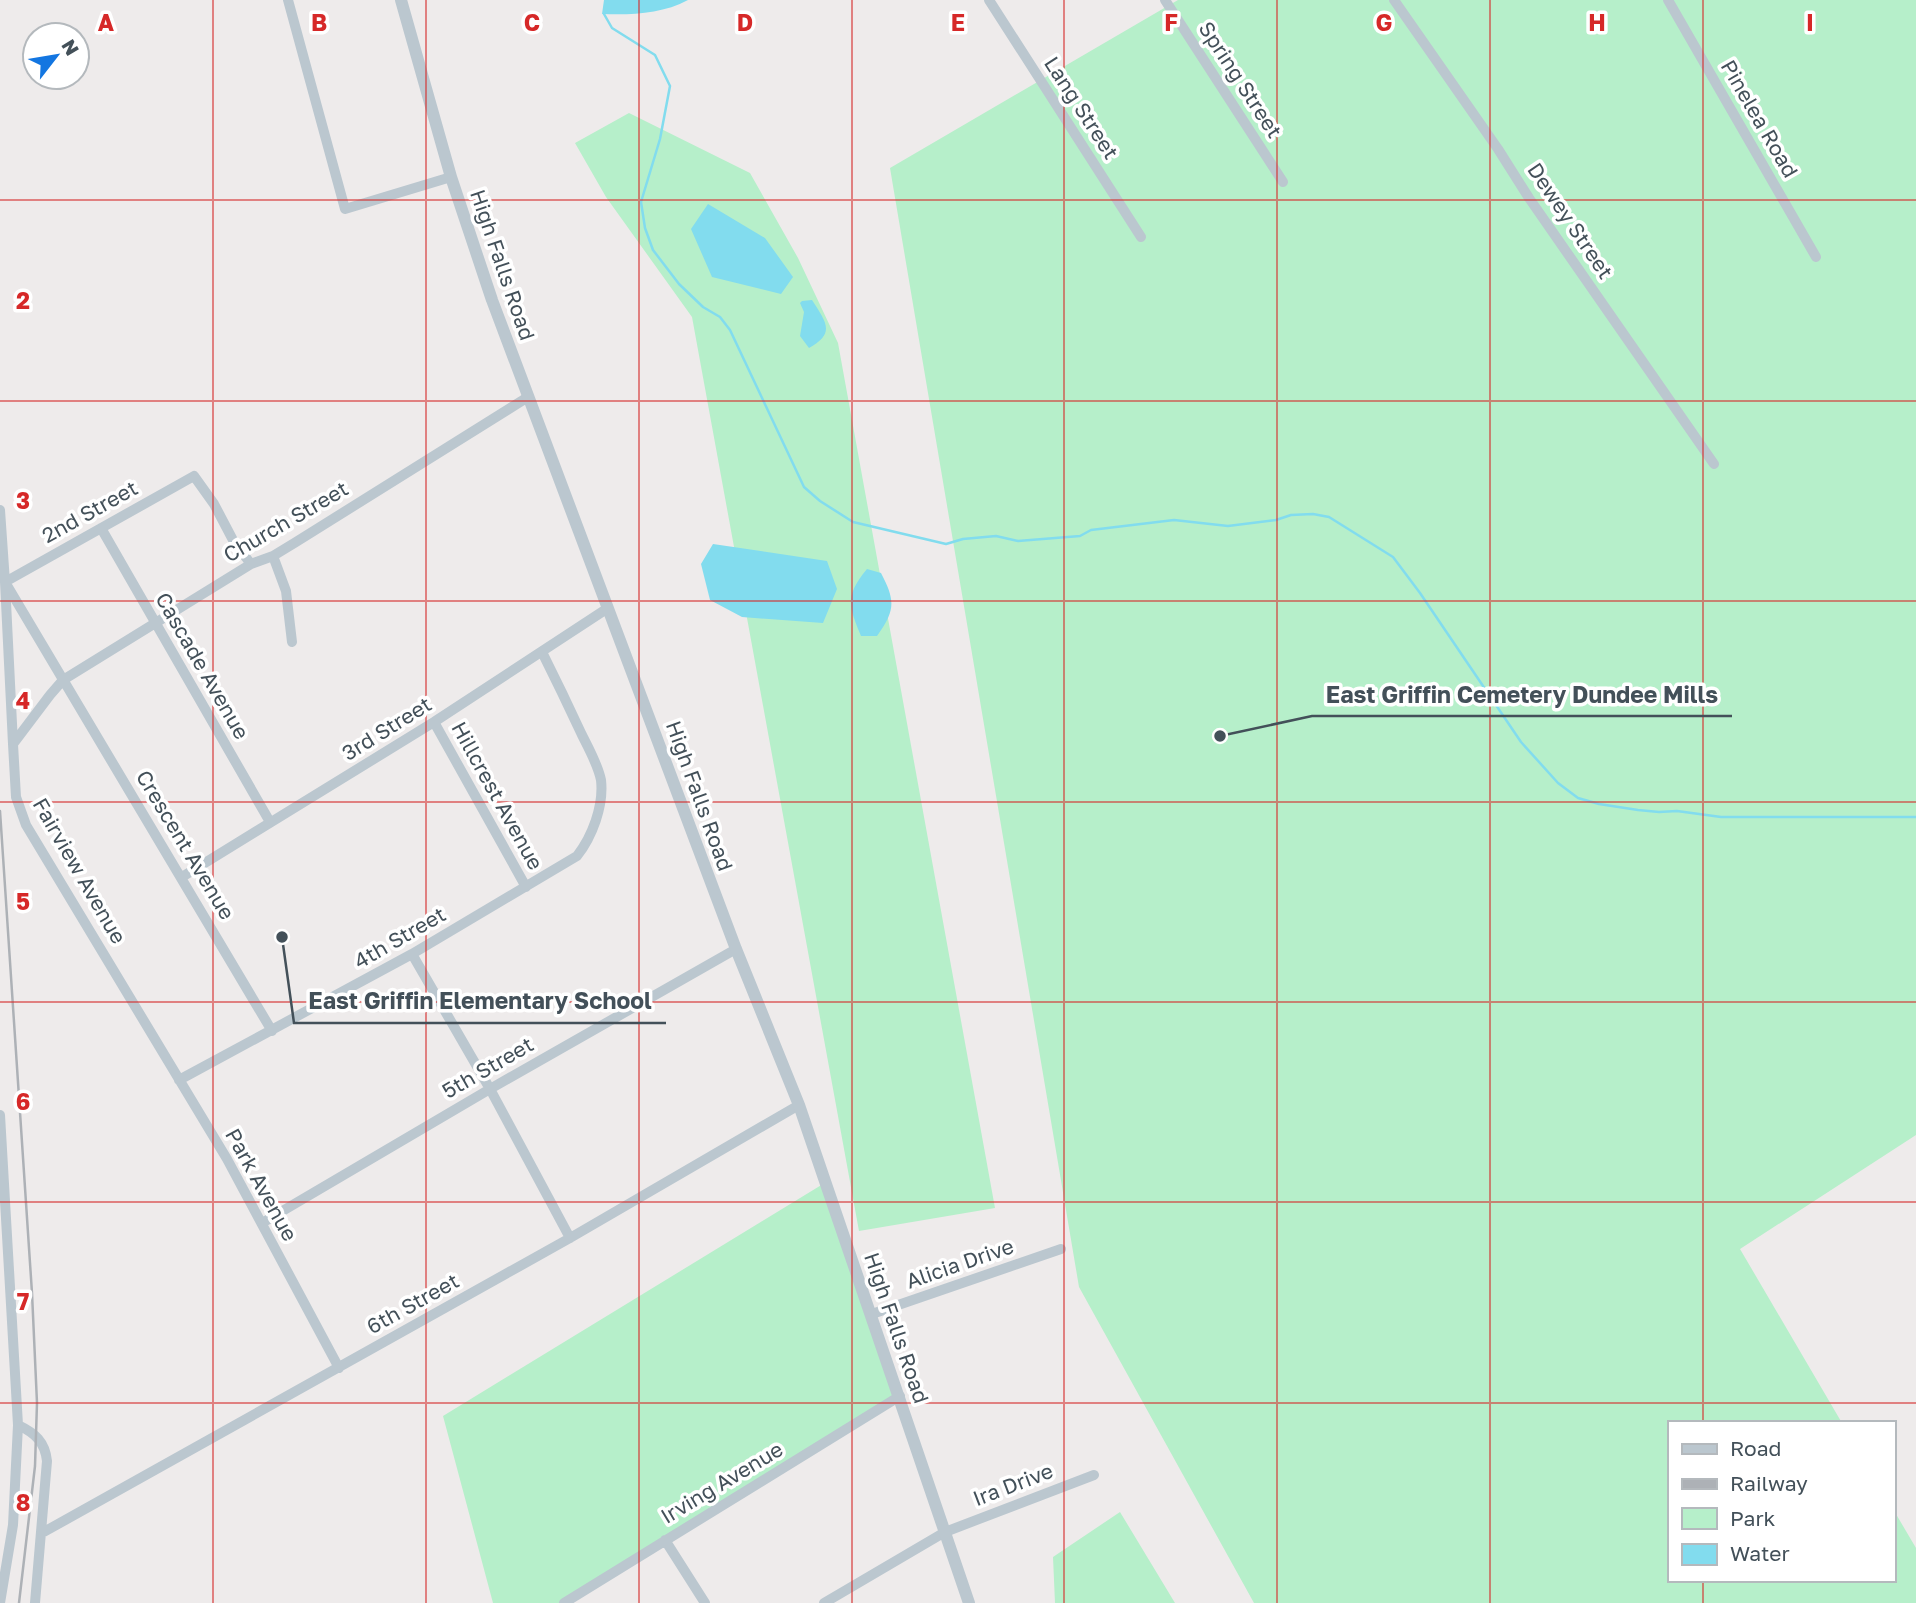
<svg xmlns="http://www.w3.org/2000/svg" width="1916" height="1603" font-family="'Golos Text',sans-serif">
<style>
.green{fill:#b6efca}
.water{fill:#82dcee}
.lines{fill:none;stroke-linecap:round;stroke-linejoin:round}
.stream{stroke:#82dcee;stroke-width:2.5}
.minor{stroke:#bbc7cf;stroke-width:10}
.tertiary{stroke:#bbc7cf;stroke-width:12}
.rail{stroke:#adb1b6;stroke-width:2.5}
.grid{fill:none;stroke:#d62828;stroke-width:2;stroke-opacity:0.55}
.labels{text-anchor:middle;stroke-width:7;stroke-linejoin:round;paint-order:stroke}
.street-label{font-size:21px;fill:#435059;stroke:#fff}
.grid-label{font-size:23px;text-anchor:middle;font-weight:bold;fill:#d62828;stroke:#fff;stroke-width:7;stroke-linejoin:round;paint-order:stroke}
.leader{fill:none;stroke:#435059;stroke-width:2.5}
.callout-dot{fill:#435059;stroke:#fff;stroke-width:2.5}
.callout-label{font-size:23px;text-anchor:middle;font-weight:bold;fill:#435059;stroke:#fff;stroke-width:7;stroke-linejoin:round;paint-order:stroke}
</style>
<rect width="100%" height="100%" fill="#eeebeb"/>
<path class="green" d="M1178,0H1916V1135L1740,1249L1842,1423H1669V1580H1893V1509L1916,1548V1603H1254L1079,1287L890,168Z
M629,113L750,173L798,258L838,343L995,1208L859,1231L692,317L606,197L575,143Z
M823,1184L896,1397L564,1603H493L443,1416Z
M1120,1512L1175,1603H1055L1053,1557Z"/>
<path class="water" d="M604,0H688C662,14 632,15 602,14Z
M708,204L765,238L793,277L781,294L712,277L691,229Z
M812,300C826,322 836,333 809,348L800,336L804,312L800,303L802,301Z
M713,544L827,561L837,589L823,623L742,617L710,600L701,564Z
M867,569L881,573C895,600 896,610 877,636H861C849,606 844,597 867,569Z"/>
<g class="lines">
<path class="stream" d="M604,14L612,28L655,55L670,86L660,139L641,202L645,228L653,250L679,284L703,307L720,317L730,330L804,487L820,501L853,522L946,544L963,539L996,536L1018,541L1080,536L1091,530L1174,520L1228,526L1276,520L1291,515L1313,514L1329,517L1393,557L1420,593L1521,742L1558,783L1578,798L1599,804L1638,810L1659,812L1677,811L1721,817H1916"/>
<path class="minor" d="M288,0L345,209L451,177
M989,0L1141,237
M1165,0L1283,182
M1394,0L1498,149L1529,198L1714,464
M1668,0L1816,257
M0,510L5,582L272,1031
M101,528L270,822
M273,556L286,591L292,642
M434,722L526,887
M13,744L5,582L194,476L214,504L234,542L251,564
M182,877L434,722L608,608
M412,954L490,1089L570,1238
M179,1080L412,954L577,856C592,837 604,806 601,780C598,765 589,749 582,735C569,707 556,680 542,652
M0,1115L18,1425L13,1525L0,1603
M262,1223L490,1089L736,949
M872,1314L1061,1249
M339,1368L227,1159L26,825L16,797L13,744L50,695L63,680L251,564L273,556L296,542L528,397
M18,1425C35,1433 45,1442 47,1461L35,1603
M42,1533L570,1238L799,1105
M665,1540L705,1603
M564,1603L900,1396
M824,1603L945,1532L1094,1475"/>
<path class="tertiary" d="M401,0L451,177L492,300L736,949L799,1105L969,1603"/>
<path class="rail" d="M0,811L32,1293L37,1403L35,1466L19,1603"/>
</g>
<path class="grid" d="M213,0V1603M426,0V1603M639,0V1603M852,0V1603M1064,0V1603M1277,0V1603M1490,0V1603M1703,0V1423M0,200H1916M0,401H1916M0,601H1916M0,802H1916M0,1002H1916M0,1202H1916M0,1403H1916M1703,1580V1603"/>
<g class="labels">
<g class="street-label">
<text transform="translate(1240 80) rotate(57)" y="7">Spring Street</text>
<text transform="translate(1081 108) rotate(57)" y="7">Lang Street</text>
<text transform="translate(1759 119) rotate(60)" y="7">Pinelea Road</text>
<text transform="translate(1570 221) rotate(56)" y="7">Dewey Street</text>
<text transform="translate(502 265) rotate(71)" y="7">High Falls Road</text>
<text transform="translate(90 512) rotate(-29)" y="7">2nd Street</text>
<text transform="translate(286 522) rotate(-30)" y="7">Church Street</text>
<text transform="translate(202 666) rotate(60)" y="7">Cascade Avenue</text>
<text transform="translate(387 729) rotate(-32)" y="7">3rd Street</text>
<text transform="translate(497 796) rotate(61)" y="7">Hillcrest Avenue</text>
<text transform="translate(699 796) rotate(70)" y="7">High Falls Road</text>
<text transform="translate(185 845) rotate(59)" y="7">Crescent Avenue</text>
<text transform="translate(79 871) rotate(60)" y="7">Fairview Avenue</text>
<text transform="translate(400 938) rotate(-30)" y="7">4th Street</text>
<text transform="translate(488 1068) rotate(-30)" y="7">5th Street</text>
<text transform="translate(261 1185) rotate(61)" y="7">Park Avenue</text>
<text transform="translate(960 1264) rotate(-19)" y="7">Alicia Drive</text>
<text transform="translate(413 1304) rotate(-29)" y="7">6th Street</text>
<text transform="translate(896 1328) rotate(71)" y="7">High Falls Road</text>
<text transform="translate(722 1483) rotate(-31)" y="7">Irving Avenue</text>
<text transform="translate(1013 1485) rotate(-21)" y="7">Ira Drive</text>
</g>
</g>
<g class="grid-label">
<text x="106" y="31">A</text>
<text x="319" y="31">B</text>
<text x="532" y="31">C</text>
<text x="745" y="31">D</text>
<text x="958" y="31">E</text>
<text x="1171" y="31">F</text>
<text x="1384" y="31">G</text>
<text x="1597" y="31">H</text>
<text x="1810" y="31">I</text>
<text x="23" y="309">2</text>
<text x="23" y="509">3</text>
<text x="23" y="709">4</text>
<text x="23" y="910">5</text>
<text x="23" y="1110">6</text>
<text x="23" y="1310">7</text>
<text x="23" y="1511">8</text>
</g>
<path class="leader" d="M1220 736L1312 716H1732M282 937L294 1023H666"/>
<g class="callout-dot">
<circle cx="1220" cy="736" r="7"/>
<circle cx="282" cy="937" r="7"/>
</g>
<g class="callout-label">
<text x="1522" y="703">East Griffin Cemetery Dundee Mills</text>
<text x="480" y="1009">East Griffin Elementary School</text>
</g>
<rect x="1668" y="1421" width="228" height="161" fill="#ffffff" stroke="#b4b9bd" stroke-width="2"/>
<rect x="1682" y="1444" width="35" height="10" fill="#bbc7cf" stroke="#b4b9bd" stroke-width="2"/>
<text x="1730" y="1456" font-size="21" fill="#435059">Road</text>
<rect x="1682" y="1479" width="35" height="10" fill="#adb1b6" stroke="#b4b9bd" stroke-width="2"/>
<text x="1730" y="1491" font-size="21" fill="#435059">Railway</text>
<rect x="1682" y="1508" width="35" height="21" fill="#b6efca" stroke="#b4b9bd" stroke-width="2"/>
<text x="1730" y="1526" font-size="21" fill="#435059">Park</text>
<rect x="1682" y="1544" width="35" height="21" fill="#82dcee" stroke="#b4b9bd" stroke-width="2"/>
<text x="1730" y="1561" font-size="21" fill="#435059">Water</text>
<g transform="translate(56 56) rotate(59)"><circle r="33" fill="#ffffff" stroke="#b4b9bd" stroke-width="2"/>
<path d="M0-5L12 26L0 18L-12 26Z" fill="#1376e1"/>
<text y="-10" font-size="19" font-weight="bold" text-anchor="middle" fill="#435059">N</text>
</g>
</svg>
